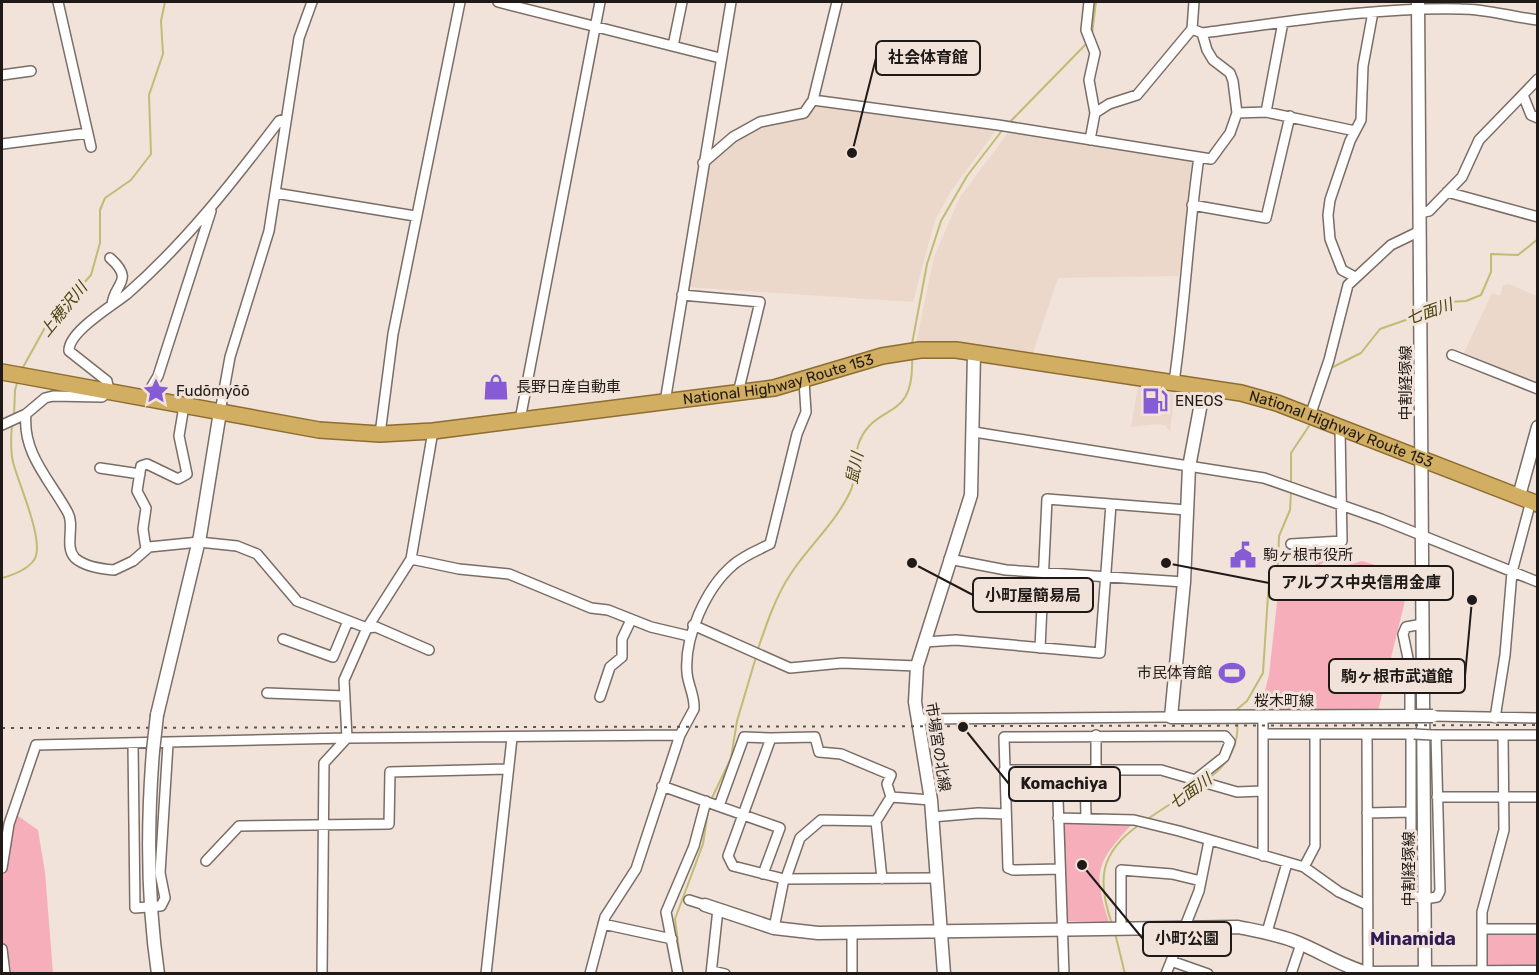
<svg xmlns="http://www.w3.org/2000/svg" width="1539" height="975" font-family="Rubik,'Noto Sans JP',sans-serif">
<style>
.built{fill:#ecd8ca}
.green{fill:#f6afba}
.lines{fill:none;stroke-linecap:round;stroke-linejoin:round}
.stream{stroke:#bfbc73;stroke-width:2}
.minor-casing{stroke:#796d65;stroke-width:12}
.tertiary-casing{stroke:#796d65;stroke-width:15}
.trunk-casing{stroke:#8c6d2f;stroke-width:18}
.minor{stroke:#fff;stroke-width:9}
.tertiary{stroke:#fff;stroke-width:12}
.trunk{stroke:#d2ae63;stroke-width:15}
.rail{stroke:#5c5550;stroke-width:2;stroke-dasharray:3 6;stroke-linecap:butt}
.minor-bridge-casing{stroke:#796d65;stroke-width:12;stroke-linecap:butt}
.tertiary-bridge-casing{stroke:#796d65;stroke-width:15;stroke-linecap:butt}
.minor-bridge{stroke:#fff;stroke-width:9}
.tertiary-bridge{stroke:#fff;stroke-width:12}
.labels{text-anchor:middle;stroke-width:6;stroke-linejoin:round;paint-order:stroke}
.street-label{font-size:15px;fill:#1f1a17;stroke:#f1e3da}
.poi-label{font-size:15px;fill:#1f1a17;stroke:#f1e3da;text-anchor:start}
.water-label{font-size:16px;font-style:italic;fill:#48450c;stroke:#f1e3da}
.quarter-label{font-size:18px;font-weight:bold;fill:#2f1a53;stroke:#f1e3da}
.leader{fill:none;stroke:#1f1a17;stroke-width:2}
.callout-dot{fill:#1f1a17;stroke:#f1e3da;stroke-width:2}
.callout{fill:#f1e3da;stroke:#1f1a17;stroke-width:2}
.callout-label{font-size:16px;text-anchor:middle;font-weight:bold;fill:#1f1a17}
</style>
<rect width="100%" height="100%" fill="#f1e3da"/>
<path class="built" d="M819,103L997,129L951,191L935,220L913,302L686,287L708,161L735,139L761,125L808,116Z
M1010,130L1186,157L1194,162L1179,276L1058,278L1033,353L961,342L916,343L934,257L952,215L960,197Z
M1509,284L1537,296V386L1462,357L1492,293L1500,296L1503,285Z
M1138,386L1175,392L1170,432L1166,426L1158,424L1131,427Z"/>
<path class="green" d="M1338,546V556L1315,567V549Z
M1362,561L1411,576L1378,711L1259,713L1269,675L1279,584Z
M11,811L38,830L45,872L53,973L2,974V839Z
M1064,820L1132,824C1097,863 1092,870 1109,922L1066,921L1061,824Z
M1487,932H1537V967L1487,965L1485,935Z"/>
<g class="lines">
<path class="stream" d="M1092,34L1096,2
M1008,124L1088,42
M1426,314L1448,302L1466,301L1481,295L1491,272V254L1518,255L1538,239
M912,344L927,264L941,221L967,176L1004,128
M1333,367L1361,353L1380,329L1417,316
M22,369L47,324L91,275L100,243V210L105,198L131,180L151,154L149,95L163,54L161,21L165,2
M1319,403L1325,386
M14,416L15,390L18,380
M1291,483V453L1309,426
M2,578C13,575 27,570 34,560C46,543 18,483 13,462C10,450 11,436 12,424
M757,652C766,625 776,595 792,572C811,544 837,521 851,490C857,475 853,455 860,440C879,400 915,423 912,356
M1235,711L1247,701L1263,673L1269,579L1278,564L1279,536L1290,510L1291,492
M1206,780C1227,766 1240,747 1237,720
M711,800L731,758L737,721L756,657
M1146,820L1199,785
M1112,924C1097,881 1099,853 1139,825
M1115,933L1125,974
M682,974L675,919L703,844L708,811"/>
<g class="minor-casing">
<path id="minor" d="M58,2L91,147
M498,2L720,58
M1089,2L1086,30L1095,53L1089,80L1095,113L1090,140
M1194,2L1192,29L1202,33C1288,22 1374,7 1461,9C1487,9 1512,17 1538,20
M673,46L682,2
M2,75L31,71
M1523,95L1531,115L1538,118
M813,100L998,125L1211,159L1230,133L1237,113L1233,81L1230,73L1213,60L1207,50L1202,33
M1266,112L1283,22
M1095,113L1109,104L1137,95L1192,29
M1237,113L1266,112L1355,131
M2,144L88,133
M703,163L733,137L760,122L804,113L813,100L837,2
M1447,192L1538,217
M275,193L415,216
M1192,205L1266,218L1290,116
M1420,213L1429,211L1462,177L1479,140L1538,79
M110,258C136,281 113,284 112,305
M1355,277L1342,270L1330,239L1328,215L1330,200L1350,141L1361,120L1363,66L1373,12
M682,295L760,302L738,393
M1452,355L1538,389
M1174,382C1185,307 1188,232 1199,157
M145,398L158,376L211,211
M665,402L731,2
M220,412L230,357L269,231L299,38L312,2
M26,414C22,454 51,481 68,513C75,526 64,547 75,558C84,566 101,569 114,570L133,561L149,547L199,542L237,546L257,554L297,601L367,628L376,627L429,650
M1310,416L1329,360L1348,285L1391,245L1420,231
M520,420L600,2
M2,425L26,414L45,398L53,396L102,397L109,391L107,381L69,351C68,332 112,306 127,294C185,243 232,183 279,121L285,119
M974,432L1264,478L1381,519L1538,582
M380,434L393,334L460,2
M100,468L140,474
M1291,544L1342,541L1340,428
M146,549L143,529L146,508L137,491L141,466L147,464L178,479L187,474L179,436L184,406
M411,559L459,569L509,574L591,608L608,610L651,627L689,636
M949,559L1006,570L1184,582
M693,625L790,668L842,663L917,666
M283,639L333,657L348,621
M924,642L956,640L1100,653L1111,504
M1040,648L1047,499L1187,510
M267,693L345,696
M600,697L610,667L622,657V639L631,620
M1263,716V856
M1410,716V668L1403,634L1406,627L1423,624
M1433,716L1538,718
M1495,718L1505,655L1512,572L1531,501
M918,719L1171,717
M1263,734H1414
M1367,734L1368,973
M1411,734V858L1408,890L1410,895L1424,899L1437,897L1440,891L1436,735
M1096,735V770
M1432,735H1538
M133,744L135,908L161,906L165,898L160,873L168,744
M1004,770H1161L1237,792L1263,791
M1057,770L1064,974
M1085,770L1086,818
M662,786L780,828L763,874
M1437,797H1538
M931,800L891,797L887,784L891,775L841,754L819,752L815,737L771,738L728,856L733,866L784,879L936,878
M719,806L744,737L771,738
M1367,813L1411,812
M932,817L978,813L1006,814
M1058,818L1134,820L1179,831L1304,867L1339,892L1367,905
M876,821L891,797
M206,861L239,826L389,824L390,772L508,769
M1304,867L1315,846V735
M2,868L9,824L36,745L347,738L680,735
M1060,869L1013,870L1008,868L1004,737L1225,736L1230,742L1224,757L1195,780
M786,878L800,838L821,820L876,821L882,879
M689,900L705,905
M603,924L672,939
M774,928L784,879
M1121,928V870L1172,874L1201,881
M1482,929H1538
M1267,932L1287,863
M2,949L5,974
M1171,961L1208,974
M712,971L725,974
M322,974L324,763L347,738L344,680L367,628L411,559L433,431
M486,974L512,738
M590,974L605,917L636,869L680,735L694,709C695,696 688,685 687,673C684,637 706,588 733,565C743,556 758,550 770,544L797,434L806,412L804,381
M678,974L666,912L694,846L706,801
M711,974L718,909
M852,974V932
M1166,974L1199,891L1209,841
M1291,974L1301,944
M1482,974V912L1504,830L1503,735"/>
</g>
<g class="tertiary-casing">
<path id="tertiary" d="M1418,2L1425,974
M1204,387L1189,467L1184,582L1171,717L1416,716
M1519,496L1538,427
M157,715L200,536L220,412
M153,751C147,826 147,899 158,974
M705,905L774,928L818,933L1238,927C1257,931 1276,934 1294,941C1320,951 1341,966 1368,973L1538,972
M944,974L931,800L915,702L917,666L971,495L974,353"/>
</g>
<g class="trunk-casing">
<g id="trunk">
<path id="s1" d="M2,372L319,430L380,434L433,431L774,388L882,356L920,350H956L1241,393L1277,403L1538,504"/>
</g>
</g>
<use href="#minor" class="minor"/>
<use href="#tertiary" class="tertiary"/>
<use href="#trunk" class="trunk"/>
<path class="rail" d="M2,728L1538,725"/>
<g class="minor-bridge-casing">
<path id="minor-bridge" d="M1414,734L1432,735"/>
</g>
<g class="tertiary-bridge-casing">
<path id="tertiary-bridge" d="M1416,716H1433
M153,751L157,715"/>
</g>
<use href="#minor-bridge" class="minor-bridge"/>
<use href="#tertiary-bridge" class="tertiary-bridge"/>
</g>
<defs>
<g id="shop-bare" transform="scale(2.07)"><path d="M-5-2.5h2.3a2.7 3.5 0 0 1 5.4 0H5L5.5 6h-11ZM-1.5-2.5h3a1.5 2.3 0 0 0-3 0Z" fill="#875bd5" stroke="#f1e3da" stroke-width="2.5" paint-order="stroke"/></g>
<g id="sight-bare" transform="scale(2.07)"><path d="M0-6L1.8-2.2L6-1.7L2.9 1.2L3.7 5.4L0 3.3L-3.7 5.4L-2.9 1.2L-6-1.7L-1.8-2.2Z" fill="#875bd5" stroke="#f1e3da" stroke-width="2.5" paint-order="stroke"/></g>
<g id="fuel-bare" transform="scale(2.07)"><path d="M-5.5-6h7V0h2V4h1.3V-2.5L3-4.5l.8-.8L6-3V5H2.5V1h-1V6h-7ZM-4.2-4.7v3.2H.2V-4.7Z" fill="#875bd5" stroke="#f1e3da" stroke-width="2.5" paint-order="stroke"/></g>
<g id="civic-bare" transform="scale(2.07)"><path d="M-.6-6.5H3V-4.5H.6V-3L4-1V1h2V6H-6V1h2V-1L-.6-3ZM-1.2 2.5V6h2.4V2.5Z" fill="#875bd5" stroke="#f1e3da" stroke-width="2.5" paint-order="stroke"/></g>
<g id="stadium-bare" transform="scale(2.07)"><path d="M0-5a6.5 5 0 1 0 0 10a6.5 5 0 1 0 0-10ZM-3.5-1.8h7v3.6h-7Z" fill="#875bd5" stroke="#f1e3da" stroke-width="2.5" paint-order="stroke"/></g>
</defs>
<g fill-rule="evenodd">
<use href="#shop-bare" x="496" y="387"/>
<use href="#sight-bare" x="156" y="391"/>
<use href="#fuel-bare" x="1155" y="401"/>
<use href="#civic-bare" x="1243" y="555"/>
<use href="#stadium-bare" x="1232" y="673"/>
</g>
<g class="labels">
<g class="street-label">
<text dy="5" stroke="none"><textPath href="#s1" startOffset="786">National Highway Route 153</textPath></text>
<text transform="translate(1406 383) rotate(-90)" y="5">中割経塚線</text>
<text dy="5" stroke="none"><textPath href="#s1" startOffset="1362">National Highway Route 153</textPath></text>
<text x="1284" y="706">桜木町線</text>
<text transform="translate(938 747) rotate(81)" y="5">市場宮の北線</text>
<text transform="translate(1409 869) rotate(-90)" y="5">中割経塚線</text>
</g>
<g class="poi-label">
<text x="516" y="392">長野日産自動車</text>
<text x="176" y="396">Fudōmyōō</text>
<text x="1175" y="406">ENEOS</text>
<text x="1263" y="560">駒ヶ根市役所</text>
<text x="1212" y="678" text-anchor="end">市民体育館</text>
</g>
<g class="water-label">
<text transform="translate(63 309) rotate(-51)" y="6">上穂沢川</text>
<text transform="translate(1429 311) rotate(-19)" y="6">七面川</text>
<text transform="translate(854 468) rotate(-79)" y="6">鼠川</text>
<text transform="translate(1190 791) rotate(-36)" y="6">七面川</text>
</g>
<g class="quarter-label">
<text x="1413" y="945">Minamida</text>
</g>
</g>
<path class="leader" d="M852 153L876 58M1166 563L1269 583M912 563L973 595M1472 600L1465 676M963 727L1009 784M1082 865L1143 939"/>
<g class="callout-dot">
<circle cx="852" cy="153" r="6"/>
<circle cx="1166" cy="563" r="6"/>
<circle cx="912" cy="563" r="6"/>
<circle cx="1472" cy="600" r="6"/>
<circle cx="963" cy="727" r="6"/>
<circle cx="1082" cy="865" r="6"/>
</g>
<g class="callout">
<rect x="876" y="41" width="104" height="34" rx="6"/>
<rect x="1269" y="566" width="184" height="34" rx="6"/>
<rect x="973" y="578" width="120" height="34" rx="6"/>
<rect x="1329" y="659" width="136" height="34" rx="6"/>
<rect x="1009" y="767" width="111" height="34" rx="6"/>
<rect x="1143" y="922" width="88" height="34" rx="6"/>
</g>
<g class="callout-label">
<text x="928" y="63">社会体育館</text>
<text x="1361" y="588">アルプス中央信用金庫</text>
<text x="1033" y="601">小町屋簡易局</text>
<text x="1397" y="682">駒ヶ根市武道館</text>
<text x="1064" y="789">Komachiya</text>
<text x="1187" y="944">小町公園</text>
</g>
<rect width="1539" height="975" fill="none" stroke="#1f1a17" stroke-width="6"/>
</svg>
